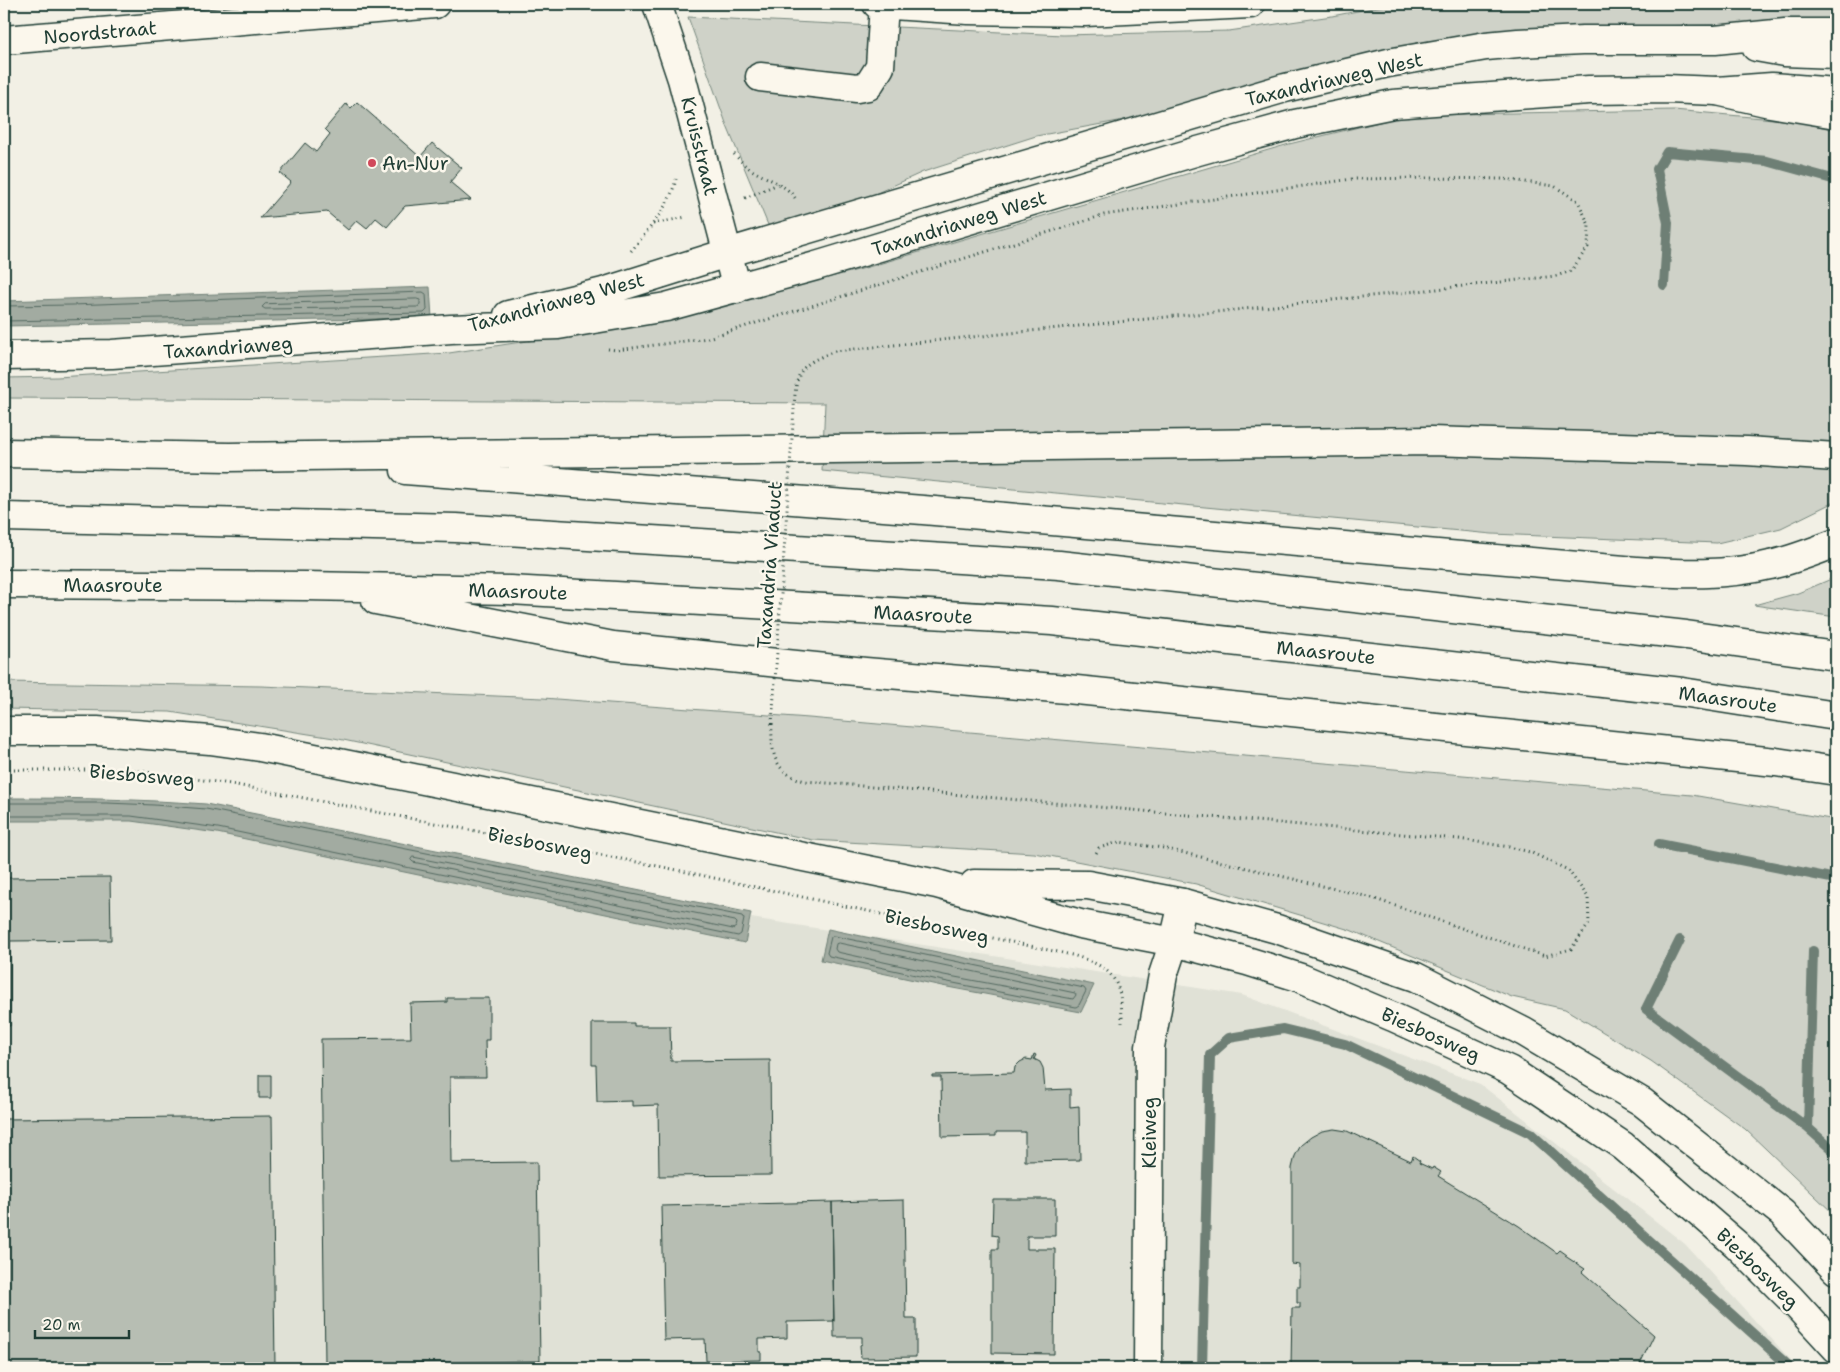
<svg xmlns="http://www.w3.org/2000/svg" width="1840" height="1372" font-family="'Shantell Sans',sans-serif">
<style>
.built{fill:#e0e1d6}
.green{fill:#cfd2c8;stroke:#77887e}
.water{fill:#a2aba1;stroke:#6e7f75}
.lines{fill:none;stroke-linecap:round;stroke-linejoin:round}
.shore{stroke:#536960;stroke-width:1}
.stream{stroke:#6e7f75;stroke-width:10}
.building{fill:#b7beb3;stroke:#1f3d34}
.minor-casing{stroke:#1f3d34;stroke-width:31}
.major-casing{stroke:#1f3d34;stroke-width:31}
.highway-casing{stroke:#1f3d34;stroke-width:31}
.path{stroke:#1f3d34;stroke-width:3;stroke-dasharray:1 4;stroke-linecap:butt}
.minor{stroke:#fbf7ec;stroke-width:28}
.major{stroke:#fbf7ec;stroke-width:28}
.highway{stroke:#fbf7ec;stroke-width:28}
.path-bridge{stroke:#1f3d34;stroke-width:3;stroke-dasharray:1 4;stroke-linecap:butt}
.poi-dot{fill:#d1495b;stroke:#fbf7ec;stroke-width:2}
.labels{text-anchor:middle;stroke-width:5;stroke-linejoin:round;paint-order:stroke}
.street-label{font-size:19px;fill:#1f3d34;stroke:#fbf7ec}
.poi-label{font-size:19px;fill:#1f3d34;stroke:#fbf7ec;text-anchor:start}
</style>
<rect width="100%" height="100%" fill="#f2f0e5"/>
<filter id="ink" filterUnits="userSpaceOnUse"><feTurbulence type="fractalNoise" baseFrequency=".02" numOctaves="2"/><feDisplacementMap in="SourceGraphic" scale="10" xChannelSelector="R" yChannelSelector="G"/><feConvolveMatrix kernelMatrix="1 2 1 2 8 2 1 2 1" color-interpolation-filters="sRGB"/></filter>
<g filter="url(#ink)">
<path class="built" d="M4,811L183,817L649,902L1242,995L1480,1084L1685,1244L1798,1368H4Z"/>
<path class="green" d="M1393,4H1836V23L1571,27L1157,114L1036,136L923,172L820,219L787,230L768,225L727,126L688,17L1063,35L1229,31L1332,16Z
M1674,110L1795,121L1836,130V501L1781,528L1717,543L1492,534L822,471L825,403L4,398V378L57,377L449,353L653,322L858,270L1289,144L1408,115Z
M1836,577V617L1754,605L1798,593Z
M4,682L261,686L543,698L809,718L1692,795L1836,820V1216L1745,1129L1651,1061L1565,1009L1512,997L1350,930L1196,884L1034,853L813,840L334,738L170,712L4,709Z"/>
<path class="water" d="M430,287L432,318L4,326V301Z
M4,798C72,798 139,799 206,804L751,913L745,943L217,833L131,821H4Z
M828,929L1094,985L1081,1012L942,986L821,960Z"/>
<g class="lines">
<path class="shore" d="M417,299L420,300V304L418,307L265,309L262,307L265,304Z
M4,306L72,305L423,292L426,294L427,310L424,313L4,321
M4,803H107L154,805L206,809L742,916L744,919L741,934L738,936L218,828L131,816H4
M413,857L735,921L737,923L736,927L733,929L413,862L411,860Z
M834,936L1084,988L1086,991L1079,1005L1076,1007L943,981L829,956L827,953L831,937Z
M839,943L1075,993L1076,995L1073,999L944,975L837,952L835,949L836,944Z"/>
<path class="stream" d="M1664,285L1668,223L1657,169L1667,152L1767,161L1836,180
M1659,844L1836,879
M1680,940L1646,1009L1808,1128
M1813,951L1808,1128L1836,1153
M1202,1368L1210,1055L1229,1038L1283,1029L1345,1044L1530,1133L1791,1368"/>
</g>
<path class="building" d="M357,102L420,157L432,143L462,168L450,182L471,200L405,206L387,227L376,218L367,228L357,220L348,230L327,212L260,218L291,182L280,173L305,143L316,152L330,134L325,129L346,104L351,108Z
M4,112L7,151L4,148Z
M110,877L111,940L10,941V1026H4V878Z
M447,998H489V1040H485L486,1077H450L451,1163L537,1162L540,1361L325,1364L321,1039L411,1038L410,1003L447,1002Z
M592,1023H634V1026H670L671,1061L770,1060L771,1175L659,1176L658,1105L632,1106V1101L597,1102L596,1065H592Z
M1034,1054L1036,1055L1034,1059L1040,1062L1043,1068L1045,1090L1070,1089V1107L1079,1106L1080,1160L1025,1161V1132H996V1136L942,1137L941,1077H932V1075L1014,1073L1015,1067L1020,1062L1026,1059L1032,1060Z
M259,1075H271V1098H259Z
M272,1116L275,1368H4V1119Z
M1334,1129L1347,1131L1411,1161L1413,1156L1420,1161L1419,1163L1432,1169L1433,1167L1441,1172L1438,1176L1519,1226L1557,1253L1560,1250L1567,1255L1565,1256L1585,1269L1582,1272L1654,1335L1638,1368H1291L1292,1308H1300V1303H1297V1287H1300V1265L1292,1264V1168L1295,1156L1301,1145L1311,1137L1322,1131Z
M993,1199H1055V1236H1027V1249H1055L1054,1354L992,1353V1249H998V1236L992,1235Z
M904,1200L906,1319H916V1357L861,1358L860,1345L862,1344V1337H834L832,1202Z
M832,1202L834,1321L787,1322V1338L759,1339V1352H761V1360L706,1361L705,1339L664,1340L661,1206Z"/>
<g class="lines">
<g class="minor-casing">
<path id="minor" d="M657,4L682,79L737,289
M877,4L968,10L1085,12L1250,4
M4,40L435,4
M760,77L857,88L868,86L880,67L884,4
M1148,1368L1150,1047L1163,975L1174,942L1183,903"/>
</g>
<g class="major-casing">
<path id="major" d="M1756,47L1784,52L1836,54
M508,315L603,292L727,253L1285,88L1388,63L1486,46L1518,43L1583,40H1715L1785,33H1836
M4,356L112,354L451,329L558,325L666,307L816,266L1198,151L1295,124L1393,104L1589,90L1666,89L1717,91L1772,87L1836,92
M4,731H97L210,740L260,747L937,884L1080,924L1174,942L1247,961L1301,978L1393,1017L1509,1070L1623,1146L1737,1245L1790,1298L1836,1348
M974,884L1088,885L1183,903L1277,929L1416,977L1524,1032L1642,1102L1782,1213L1836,1270"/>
</g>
<g class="highway-casing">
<path id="highway" d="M1717,91L1770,103L1836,114
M4,453L229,457L1431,441L1747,451L1836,457
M405,470L923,510L1636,571C1681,574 1726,576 1770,565C1793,560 1815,551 1836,543
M4,517L456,528L1059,565L1686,635L1836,656
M4,584L306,586L510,590L1052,621L1682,692L1836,716
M376,600L613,646L865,672L1067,689L1776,762L1836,771"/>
</g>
<path class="path" d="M734,154C739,159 743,164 749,168C764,179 787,183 797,201
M745,198L778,184
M653,224L686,217
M631,251C649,229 670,206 676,179
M608,349L617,350L708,338L1104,215L1352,179L1427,178L1504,179L1554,186L1578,201L1589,225L1588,247L1571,271L1556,276L1381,295L835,351C799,365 796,370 794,409
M772,724C771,752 773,773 805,781L1459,839L1509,847L1530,852L1568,870L1588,897L1589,924L1571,949L1545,956L1369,897L1163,848L1119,842L1099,848L1095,855
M4,770H132L231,784L663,867L1072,955C1114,967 1122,980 1122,1023"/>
<use href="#minor" class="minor"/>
<use href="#major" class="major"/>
<use href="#highway" class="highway"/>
<path class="path-bridge" d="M772,724L794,409"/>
</g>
</g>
<circle class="poi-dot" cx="372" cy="163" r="5"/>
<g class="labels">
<g class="street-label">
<text transform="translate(100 32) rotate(-5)" y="7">Noordstraat</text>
<text transform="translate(1334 79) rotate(-13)" y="7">Taxandriaweg West</text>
<text transform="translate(700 146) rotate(76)" y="7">Kruisstraat</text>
<text transform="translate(959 223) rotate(-17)" y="7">Taxandriaweg West</text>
<text transform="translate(556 302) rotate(-15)" y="7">Taxandriaweg West</text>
<text transform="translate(228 347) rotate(-4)" y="7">Taxandriaweg</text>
<text transform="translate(769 565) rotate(-86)" y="7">Taxandria Viaduct</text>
<text x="113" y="592">Maasroute</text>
<text transform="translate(518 591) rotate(2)" y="7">Maasroute</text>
<text transform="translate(923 614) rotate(3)" y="7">Maasroute</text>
<text transform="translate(1326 652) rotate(6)" y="7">Maasroute</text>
<text transform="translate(1728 699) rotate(8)" y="7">Maasroute</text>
<text transform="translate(142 775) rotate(5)" y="7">Biesbosweg</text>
<text transform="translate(540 843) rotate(11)" y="7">Biesbosweg</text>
<text transform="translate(937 926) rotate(12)" y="7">Biesbosweg</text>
<text transform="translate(1431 1034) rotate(24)" y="7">Biesbosweg</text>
<text transform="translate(1149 1133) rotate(-90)" y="7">Kleiweg</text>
<text transform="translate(1758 1268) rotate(44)" y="7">Biesbosweg</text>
</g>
<g class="poi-label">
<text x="382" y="170">An-Nur</text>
</g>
</g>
<rect width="1840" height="1372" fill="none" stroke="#fbf7ec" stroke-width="20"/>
<rect x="10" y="10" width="1820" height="1352" fill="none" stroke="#1f3d34" stroke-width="2" filter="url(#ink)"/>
<path d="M35 1330v8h94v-8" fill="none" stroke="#1f3d34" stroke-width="2.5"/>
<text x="42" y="1330" font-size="15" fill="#1f3d34" stroke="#fbf7ec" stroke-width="4" paint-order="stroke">20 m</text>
</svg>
